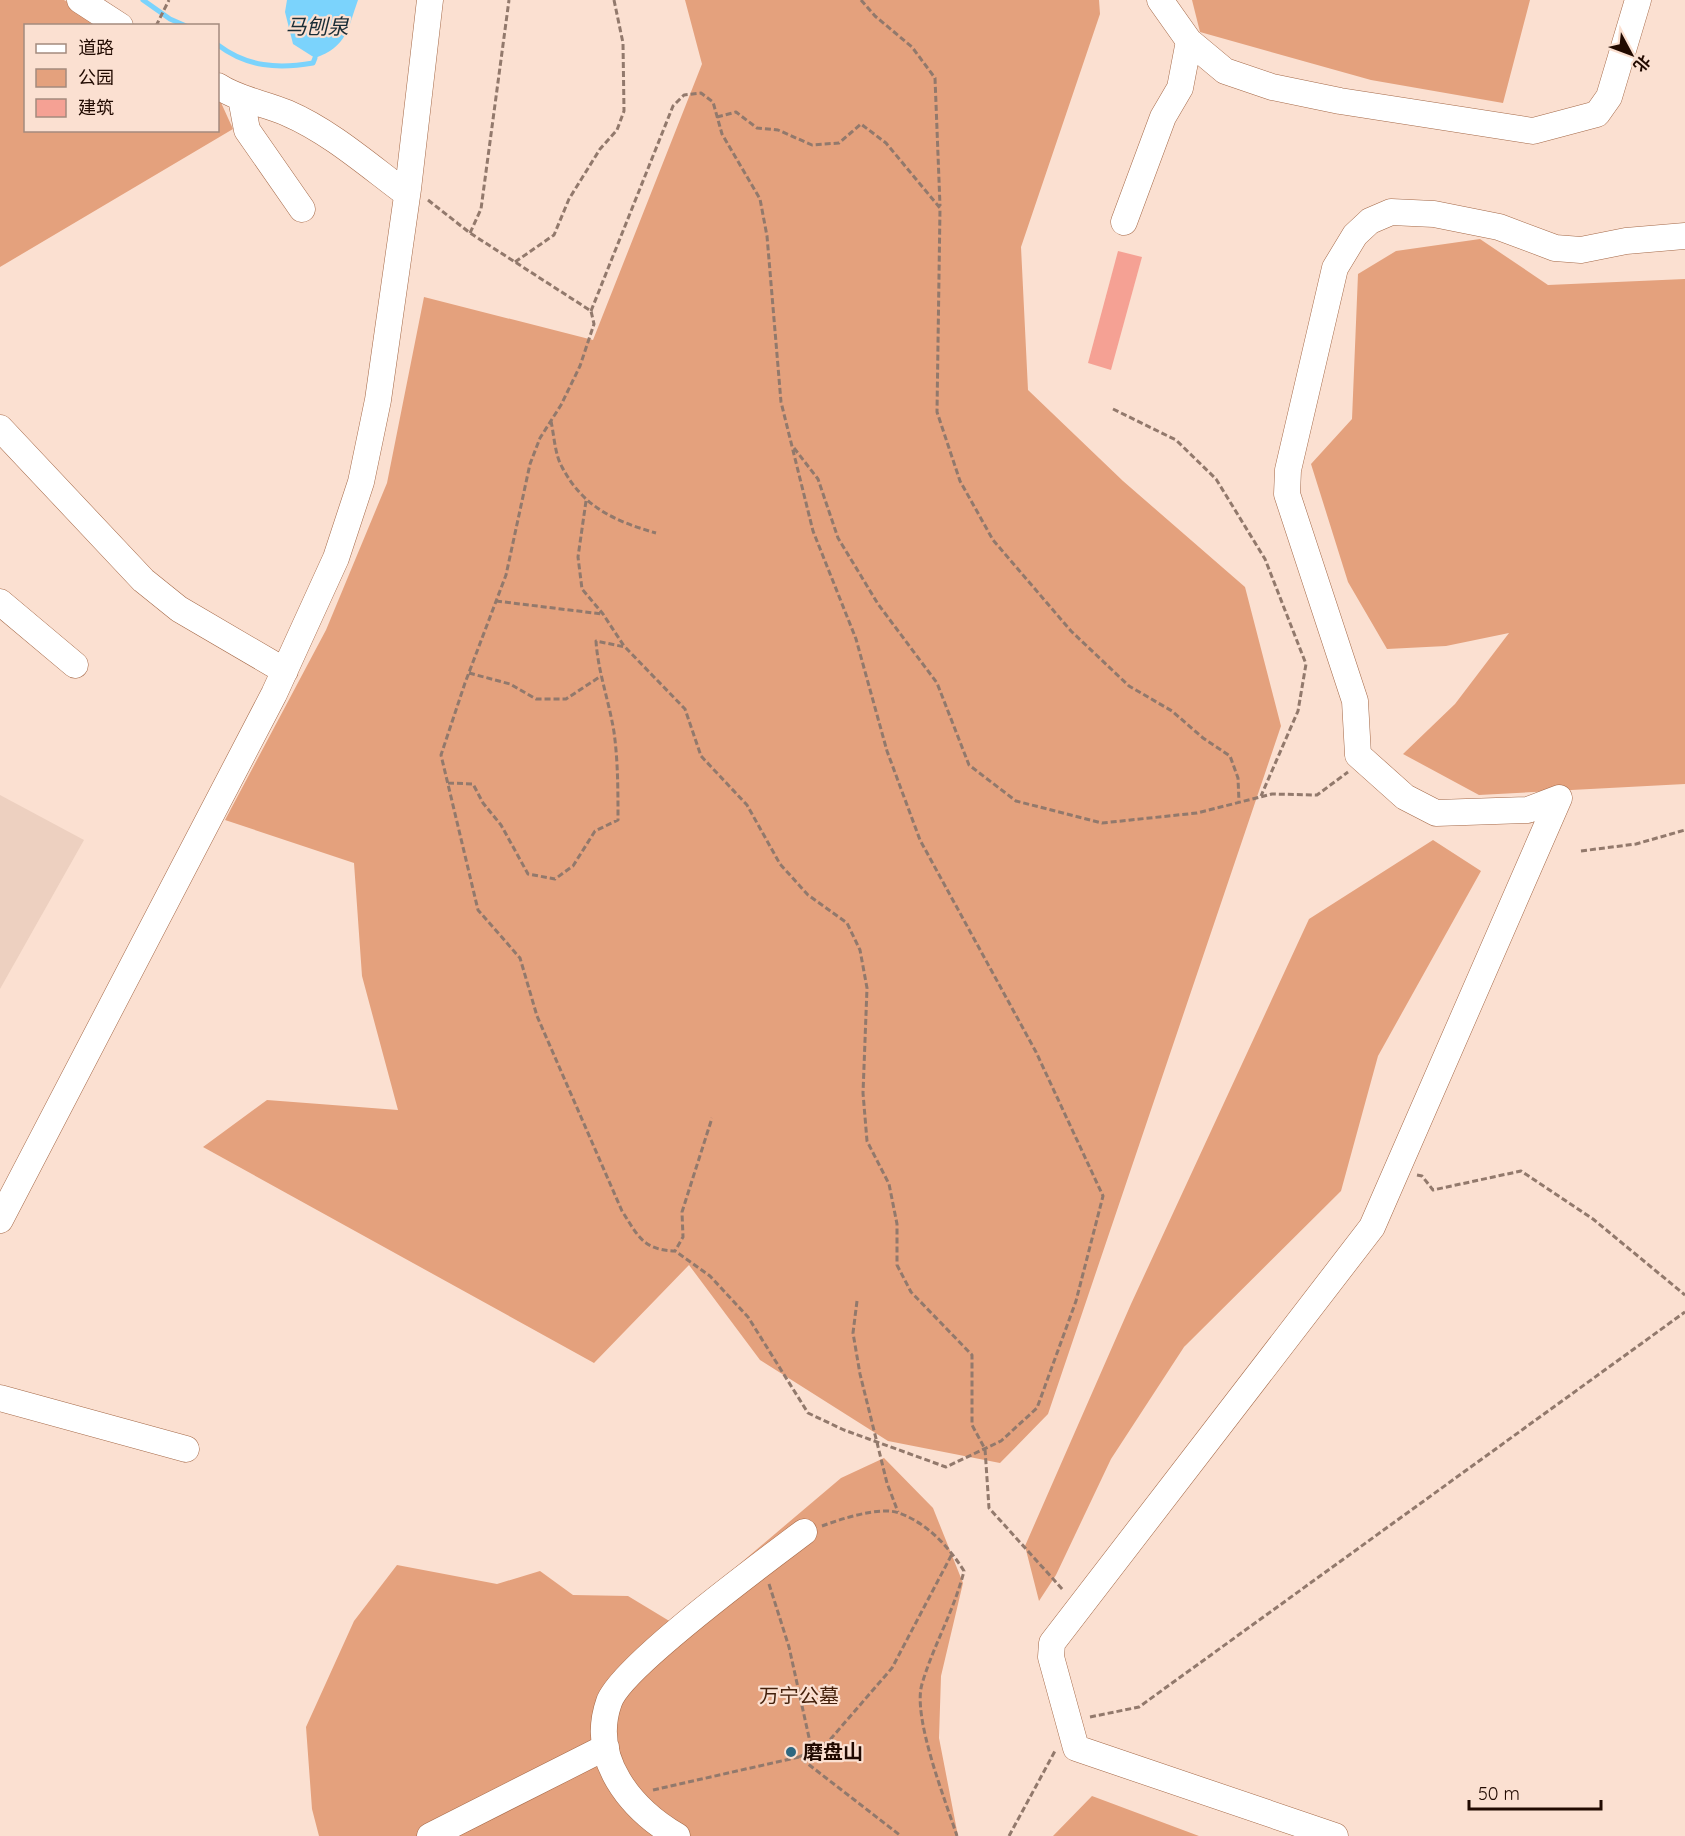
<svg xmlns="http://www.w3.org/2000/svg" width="1685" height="1836" font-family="Quicksand,'Noto Sans SC',sans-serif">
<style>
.built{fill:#edd0c0}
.green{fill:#e4a17d}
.water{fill:#7bd3fc}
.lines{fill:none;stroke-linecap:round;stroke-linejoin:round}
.stream{stroke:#7bd3fc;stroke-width:5}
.building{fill:#f5a194}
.minor-casing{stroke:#a46847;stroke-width:27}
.path{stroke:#92796c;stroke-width:3;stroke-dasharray:6 3;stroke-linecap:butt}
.minor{stroke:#fff;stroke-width:26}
.poi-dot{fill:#2e6881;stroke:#fbe0d1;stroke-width:2}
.labels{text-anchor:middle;stroke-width:4.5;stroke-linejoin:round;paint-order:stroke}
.park-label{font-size:20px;fill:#45210c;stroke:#fbe0d1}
.poi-label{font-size:20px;font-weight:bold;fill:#210a01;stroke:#fbe0d1;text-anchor:start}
.water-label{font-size:21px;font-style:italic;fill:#182c36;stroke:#fbe0d1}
</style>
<rect width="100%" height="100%" fill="#fbe0d1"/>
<path class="built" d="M0,795L84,840L0,989Z"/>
<path class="green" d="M0,0H64L105,25L26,26V130H218V96L233,129L0,267Z
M685,0H1099L1100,14L1021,247L1028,390L1123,481L1245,587L1281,726L1048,1414L1000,1463L888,1441L760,1360L689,1265L594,1363L203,1147L267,1100L398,1110L362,976L354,863L225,820L326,630L387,483L424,297L593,340L702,64Z
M1192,0H1530L1503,103L1371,80L1200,32Z
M1480,239L1548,285L1685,279V784L1479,795L1403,754L1455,704L1509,633L1446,646L1387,649L1348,582L1311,464L1352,419L1358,274L1396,251Z
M1433,840L1481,871L1378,1056L1341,1191L1184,1347L1111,1459L1056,1575L1039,1601L1025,1546L1131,1304L1309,919Z
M884,1458L933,1508L963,1583L941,1676L939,1738L958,1836H319L312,1809L306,1727L354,1621L397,1565L497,1584L540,1571L573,1595L628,1596L671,1622L841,1478Z
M1092,1796L1199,1836H1053Z"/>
<path class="water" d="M287,0H358C348,28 347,47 315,58L293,44L285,12Z"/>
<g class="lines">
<path class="stream" d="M143,0L170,19L186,26
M218,45C247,67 278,69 313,63L315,58"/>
</g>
<path class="building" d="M1118,251L1142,257L1111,370L1088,363Z"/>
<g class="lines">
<g class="minor-casing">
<path id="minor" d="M80,0L120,26
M1160,0L1189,41L1225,71L1272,87L1340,101L1533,131L1597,114L1609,97L1638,0
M218,86C239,100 264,103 287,113C331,132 369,166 407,194
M241,98L247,130L302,209
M1124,222L1163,117L1180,88L1189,41
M0,428L143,580L179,609L285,671
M0,602L75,665
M0,1220L274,694L336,558L361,482L378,400L408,189L430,0
M0,1398L186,1449
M430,1836L606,1747
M677,1836C631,1809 589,1759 609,1702C621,1667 767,1560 804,1532
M1335,1836L1076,1748L1051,1657L1052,1643L1372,1227L1559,798L1528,810L1436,813L1405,797L1358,755L1355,701L1287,494L1288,470L1335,268L1355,235L1370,221L1391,212L1434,214L1499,227L1555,248L1581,250L1626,241L1685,236"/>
</g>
<path class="path" d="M861,0L875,16L912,47L935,78L940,206
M156,26L169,0
M717,117L736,112L757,128L778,130L812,145L839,143L861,124L886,143L940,208L937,412L960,481L993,540L1071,631L1129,686L1172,711L1203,738L1230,756L1238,778L1239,802
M428,200L470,233L591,311L594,324L580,366L561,405L540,438L530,464L506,575L465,683L441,755L478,910L520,958L537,1016L622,1211C638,1236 643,1250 675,1251L683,1237L682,1212L712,1118
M470,233L481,209L509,0
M515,262L554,235L569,199L600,149L617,130L624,111L623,43L614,0
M591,311L673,106L684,95L701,93L713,102L722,134L760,199L767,236L781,402L813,531L856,639L887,751L920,840L1036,1052L1103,1196L1076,1301L1037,1408L1001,1441L946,1467L844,1430L808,1413L748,1317L710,1276L675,1251
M1113,409L1176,440L1216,479L1265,559L1306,664L1298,711L1261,796
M551,421C554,435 555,455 562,467C583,507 614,521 656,533
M794,448L818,479L838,538L878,604L937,683L969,765L1016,801L1102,823L1197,813L1272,794L1317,795L1348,772
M586,501L578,557L582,589L603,614L624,646
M496,601L602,614
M469,673L510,684L536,699H566L601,676
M448,783L473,784L483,803L501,825L528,874L555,879L573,866L595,831L618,820C618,791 618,761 614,732C609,701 598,672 596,641L625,647L685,709L701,756L747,805L780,864L808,895L847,923L860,950L867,988L863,1093L867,1141L889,1184L897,1224V1265L911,1292L972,1355V1425L985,1449L989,1508L1064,1591
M1581,851L1636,844L1685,830
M1417,1175L1422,1176L1433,1190L1521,1171L1593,1219L1685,1295
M857,1301L853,1333L860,1374L887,1483L898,1512
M822,1526C841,1519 880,1506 899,1513C927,1523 949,1547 964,1571C954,1611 933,1646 922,1684C912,1717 946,1802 957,1836
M769,1584L789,1647L812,1751
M1090,1717L1139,1707L1685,1312
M799,1757L828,1742L892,1668L952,1554
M653,1790L799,1757L901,1836
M1009,1836L1055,1751"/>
<use href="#minor" class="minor"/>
</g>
<circle class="poi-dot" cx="791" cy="1752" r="6"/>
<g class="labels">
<g class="park-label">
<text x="799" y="1703">万宁公墓</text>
</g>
<g class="poi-label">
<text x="803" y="1759">磨盘山</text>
</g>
<g class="water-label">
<text x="317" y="34">马刨泉</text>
</g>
</g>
<rect x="24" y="24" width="195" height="108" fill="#fbe0d1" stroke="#a48a7e" stroke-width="1.5"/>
<rect x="36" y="44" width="30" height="9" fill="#ffffff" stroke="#a48a7e" stroke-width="1.5"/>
<text x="78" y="54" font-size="18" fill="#210a01">道路</text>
<rect x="36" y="69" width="30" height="18" fill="#e4a17d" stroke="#a48a7e" stroke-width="1.5"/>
<text x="78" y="84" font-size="18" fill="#210a01">公园</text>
<rect x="36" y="99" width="30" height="18" fill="#f5a194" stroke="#a48a7e" stroke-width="1.5"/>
<text x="78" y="114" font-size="18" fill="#210a01">建筑</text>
<g transform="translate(1631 54) rotate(131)" stroke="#fbe0d1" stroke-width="4.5" paint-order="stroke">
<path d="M0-4.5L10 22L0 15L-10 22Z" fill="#210a01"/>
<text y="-9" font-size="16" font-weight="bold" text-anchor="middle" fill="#210a01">北</text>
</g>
<path d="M1469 1800v9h132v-9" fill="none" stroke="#210a01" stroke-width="3"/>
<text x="1478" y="1800" font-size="18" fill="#210a01" stroke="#fbe0d1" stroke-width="4.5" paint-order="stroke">50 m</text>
</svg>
